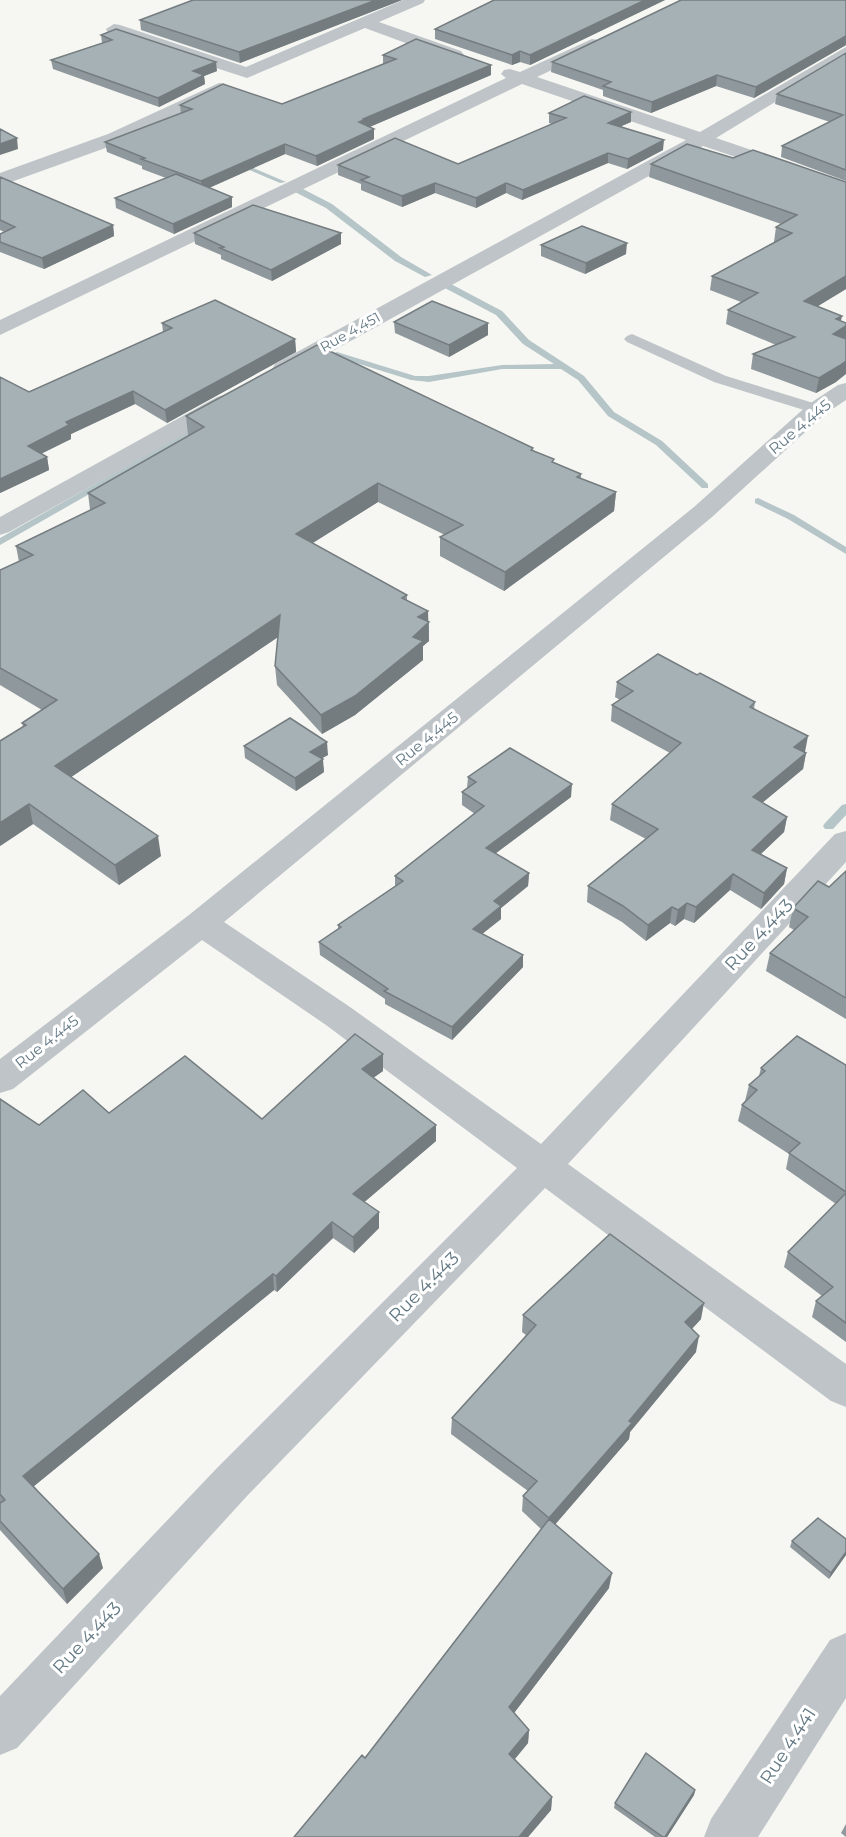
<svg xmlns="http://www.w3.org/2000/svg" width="846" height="1837" font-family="Montserrat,sans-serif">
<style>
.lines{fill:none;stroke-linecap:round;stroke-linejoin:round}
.stream{fill:#b6c5c8;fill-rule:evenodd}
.lane{fill:#bec4c7;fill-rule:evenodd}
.street{fill:#bec4c7;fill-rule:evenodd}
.wall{fill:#8f989c}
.shaded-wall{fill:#747c7f}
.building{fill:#a6b1b5;stroke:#747c7f;stroke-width:1.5}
.labels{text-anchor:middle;stroke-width:6;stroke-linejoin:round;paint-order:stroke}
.far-street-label{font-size:14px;fill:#637984;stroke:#fff}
.street-label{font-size:15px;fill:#637984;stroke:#fff}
.near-street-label{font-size:18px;fill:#637984;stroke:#fff}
</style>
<rect width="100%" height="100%" fill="#f6f6f2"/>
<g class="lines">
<path class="stream" d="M247,167H251L286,182L280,183L247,169Z
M295,188H301L332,204L401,257L432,275L425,277L395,261L326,208L295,192Z
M443,283H449L502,311L529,340L584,376L614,412L662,441L708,484V488H702L656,445L608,416L578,380L561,369H502L429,382L411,380L337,357L322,361L318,359L337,352L415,376H429L502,365L554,364L523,344L496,315L443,287Z
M202,423L206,426L205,428L0,545V538Z
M758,498L794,515L846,547V554L788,519L755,503V499Z
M846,804V815L833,829H825L823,826L825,823L842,805Z"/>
<path class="lane" d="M632,334L726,376L823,406L825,409L817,414L714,382L627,342L624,339L627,336Z"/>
<path class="street" d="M403,0H425L423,3L379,22L461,51L464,55L461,59H449L365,28L247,78L108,33L106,29L114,24L120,25L246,67Z
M592,39L598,40L600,44L598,48L537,77L700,132L846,47V59L716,138L846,182V194L703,146L291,374L283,376L275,374L272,369L275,364L686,140L522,84L0,335V320L506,78L501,74L504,70L510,69L520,72Z
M219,83L225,84L228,88L225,92L122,142L0,186V173L108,134Z
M846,383V400L825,414L712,517L224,922L350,1007L541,1144L835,834L846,831V862L568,1164L846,1364V1407L831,1401L545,1188L247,1496L17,1748L0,1755V1696L217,1468L517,1168L326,1025L202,940L13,1089L0,1093V1059L189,915L694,507L809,404L838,385Z
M225,395L233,397L237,402L233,407L9,532L0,535V517L217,397Z
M846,1633V1698L758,1837H704L711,1819L830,1640Z"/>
</g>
<path class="wall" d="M402,0L240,63L141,30L140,20Z
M494,0H665L530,65L520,62L512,65L435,39V29Z
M846,0V45L754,98L716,86L651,113L603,96V90L551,72L552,62Z
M101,35L217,71L204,76L205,84L159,107L53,69L51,60L102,43Z
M846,53V181L781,157L782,146L830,122L775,104L777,94Z
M383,55L491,75L369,127L374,129V139L317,166L285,154L209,188L232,207L174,234L116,208L115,198L166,178L142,169V166L107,152L105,142L181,113L180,105L282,104L383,64Z
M549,113L631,122L621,126L663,150L627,169L608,163L522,200L506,193L476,208L435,193L402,207L361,190V184L338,175V165L458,164L552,124L549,123Z
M733,158L846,182V289L817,306L841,321L836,382L816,393L751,369L753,354L776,345L726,324L728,310L741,302L710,290L712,276L775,242H774L776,227L781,224L649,177L651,164Z
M0,177L113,225L114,236L44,269L0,252V234L4,232L0,230Z
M194,233H341V244L272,281L221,259V255L195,244Z
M541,245L626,254L585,274L541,256Z
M394,322L488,335L449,357L395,333Z
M162,323L295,339L296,352L167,423L135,404L71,434V439L41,454L47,457L49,470L0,493L29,392L163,332Z
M186,416L533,448V450L554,462L581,474V479L616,492L614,511L504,591L440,556V537L445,535L378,502L312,543L407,595V600L429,622V641L423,646V660L355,715L322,734L277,685L275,666L278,637L71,777L161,856L119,885L33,824L0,846L23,727L22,723L42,710L0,685V570L19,562L16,546L90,510L88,493L189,435H188Z
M697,675L755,702L754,709L806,753L803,769L762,803L787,817L784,832L761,854L787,868L784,884L761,909L730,890L694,923L684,919L675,926L670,923L646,941L622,922L587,902L588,886L646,839L610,820L612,804L670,753L611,721L612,705L620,700L615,697L617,682Z
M244,746L328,755L322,758L324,772L296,791L245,758Z
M468,777L571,797L495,854L529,873L528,886L501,908V919L482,934L523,967L452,1040L385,1004V999L320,955L319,942L338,929V925L395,886V876L475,814L462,805V792L467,788Z
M846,871V1019L766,971L770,953L794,930L789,927L793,908L829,887Z
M383,1054V1071L373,1078L436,1125V1141L364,1202L379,1228L354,1253L333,1238L277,1292L274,1290L34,1486L103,1568L67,1604L0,1530V1099L39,1125L109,1113L262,1119Z
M846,1065V1342L812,1317L816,1301L822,1296L784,1267L788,1252L836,1204L786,1169L789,1154L738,1121L742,1105L745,1101L749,1085L759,1076L761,1068Z
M523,1315L701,1319L692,1329L696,1352L630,1432L629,1439L555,1524L609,1588L514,1713L529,1730L528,1743L515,1759L552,1797L551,1810L528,1837H294L365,1758L541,1529L522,1511L523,1496L528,1491L451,1434L452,1418L526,1335L522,1332Z
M846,1539V1555L829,1579L790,1547L792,1541Z
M695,1790L694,1795L667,1837H655L614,1808L615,1803Z
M846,1824V1837L841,1833Z"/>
<path class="shaded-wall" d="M376,0H402L240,63L239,52Z
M645,0H665L530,65V55Z
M846,36V45L754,98L756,87Z
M520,51V62L512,65V55Z
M216,62L217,71L204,76L205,84L159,107L158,98L193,71Z
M491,65V75L365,129L359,122L363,119Z
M717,75L716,86L651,113L652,102Z
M631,112V122L608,132V123Z
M374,129V139L317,166L316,156Z
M17,138L18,149L0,155V144Z
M664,140L663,150L627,169L628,159Z
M285,144V154L202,191L201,181Z
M608,153V163L522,200L523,190Z
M435,183V193L402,207V196Z
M506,183V193L476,208V198Z
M232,197V207L174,234L173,224Z
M113,225L114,236L44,269L42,258Z
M341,233V244L272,281L271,270Z
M627,243L626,254L585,274L586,263Z
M846,276V289L802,316L804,301Z
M842,316L839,330L846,326V339L830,349L836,319Z
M488,323V335L449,357V345Z
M295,339L296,352L167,423L165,410Z
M846,361V374L836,382L816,393L819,378Z
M133,391L135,404L71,434V439L30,459L28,446L66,422Z
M47,457L49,470L0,493V479Z
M378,483V502L297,553L296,534Z
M616,492L614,511L504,591L505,572Z
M428,611L429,641L423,646V660L355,715L322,734L321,715L413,637L418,617Z
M280,615L281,635L58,786L55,766Z
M808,736L805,752L791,763L794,747Z
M327,742L328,755L311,764L310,752Z
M806,753L803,769L750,813L753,797Z
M323,759L324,772L296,791L295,778Z
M572,784L571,797L485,861L486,848Z
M29,804L33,824L0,846V823Z
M787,817L784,832L749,865L752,850Z
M158,836L161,856L119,885L115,865Z
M787,868L784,884L761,909L764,893Z
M529,873L528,886L501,908V919L472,942L473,929L494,901Z
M733,874L730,890L694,923L696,907Z
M687,903L684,919L675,926L678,910Z
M672,907L670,923L646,941L648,925Z
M523,955V967L452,1040V1027Z
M383,1054V1071L363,1085L362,1069Z
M436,1125V1141L354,1211L353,1194Z
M379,1212V1228L354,1253L353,1237Z
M332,1222L333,1238L277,1292L276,1276Z
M273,1274L274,1290L28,1491L23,1476Z
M704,1303L701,1319L682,1339L685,1322Z
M699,1336L696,1352L630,1432L629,1439L547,1534L549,1518Z
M846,1552V1555L829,1579L831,1573Z
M99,1554L103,1568L67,1604L63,1589Z
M612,1573L609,1588L508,1721L509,1707Z
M529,1730L528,1743L508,1767L509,1754Z
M695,1790L694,1795L667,1837H665Z
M552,1797L551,1810L528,1837H519Z"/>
<path class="building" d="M193,0H376L239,52L140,20Z
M494,0H645L530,55L520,51L512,55L435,29Z
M681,0H846V36L756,87L717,75L652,102L603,86L611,82L552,62Z
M116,29L216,62L193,71L204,75L158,98L51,60L112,40L101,35Z
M416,39L491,65L363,119L364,120L359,122L374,129L316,156L285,144L201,181L141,159L145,158L105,142L192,109L180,105L223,84L282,104L396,59L383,55Z
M846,53V170L782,146L843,115L777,94Z
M584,96L631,112L608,123L664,140L628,159L608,153L523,190L506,183L476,198L435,183L402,196L361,180L369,177L338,165L395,138L458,164L566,118L549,113Z
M0,129L17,138L0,144Z
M687,144L733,158L753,150L846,182V276L804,301L842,316L836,319L846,323V326L833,334L846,339V361L839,366L819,378L753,354L795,337L728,310L758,293L712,276L792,233L776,227L797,215L651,164Z
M176,174L232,197L173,224L115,198Z
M0,177L113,225L42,258L0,242V234L15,227L0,220Z
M253,205L341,233L271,270L220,248L224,247L194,233Z
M582,226L627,243L586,263L541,245Z
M215,300L295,339L165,410L133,391L66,422L69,425L28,446L47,457L0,479V377L29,392L172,328L162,323Z
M432,301L488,323L449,345L394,322Z
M317,345L533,448L531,450L554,459L552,462L581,474L577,477L616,492L505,572L440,537L463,525L378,483L296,534L407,595L402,598L428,611L418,617L429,622L413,637L423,641L355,696L321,715L275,666L280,615L55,766L158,836L115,865L29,804L0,823V741L26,725L22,723L57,700L0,668V570L33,555L16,546L105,503L88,493L204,427L186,416Z
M658,654L697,675L700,673L755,702L750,707L808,736L794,747L806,753L753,797L787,817L752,850L787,868L764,893L733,874L696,907L687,903L678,910L672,907L648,925L623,906L588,886L658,829L612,804L681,743L612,705L633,691L617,682Z
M290,718L327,742L310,752L323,759L295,778L244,746Z
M510,748L572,784L486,848L529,873L494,901L501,906L473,929L523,955L452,1027L384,991L388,989L319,942L341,927L338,925L403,881L395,876L484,806L462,792L476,782L468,777Z
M846,871V998L770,953L808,917L793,908L818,881L829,887Z
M355,1034L383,1054L362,1069L436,1125L353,1194L379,1212L353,1237L332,1222L276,1276L273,1274L23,1476L99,1554L63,1589L0,1521V1503L5,1500L0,1494V1099L39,1125L83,1090L109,1113L185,1056L262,1119Z
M797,1036L846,1065V1192L789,1153L800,1143L742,1105L757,1090L749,1085L765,1071L761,1068Z
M846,1193V1323L816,1301L833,1287L788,1252Z
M610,1234L704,1303L685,1322L699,1336L629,1421L632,1423L549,1518L523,1496L537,1481L452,1418L536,1325L523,1315Z
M818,1518L846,1539V1552L831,1573L792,1541Z
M549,1519L612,1573L509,1707L529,1730L509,1754L552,1797L519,1837H294L362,1755L365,1758Z
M646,1753L695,1790L665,1837H663L615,1803Z"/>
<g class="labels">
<g class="far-street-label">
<text transform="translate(350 332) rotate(-29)" y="5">Rue 4.451</text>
</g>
<g class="street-label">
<text transform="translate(800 427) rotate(-40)" y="5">Rue 4.445</text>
<text transform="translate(427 739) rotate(-39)" y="5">Rue 4.445</text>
<text transform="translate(47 1042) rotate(-38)" y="5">Rue 4.445</text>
</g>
<g class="near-street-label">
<text transform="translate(759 935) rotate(-47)" y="6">Rue 4.443</text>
<text transform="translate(424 1287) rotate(-45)" y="6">Rue 4.443</text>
<text transform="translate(87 1638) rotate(-47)" y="6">Rue 4.443</text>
<text transform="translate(788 1746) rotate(-57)" y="6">Rue 4.441</text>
</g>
</g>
</svg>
